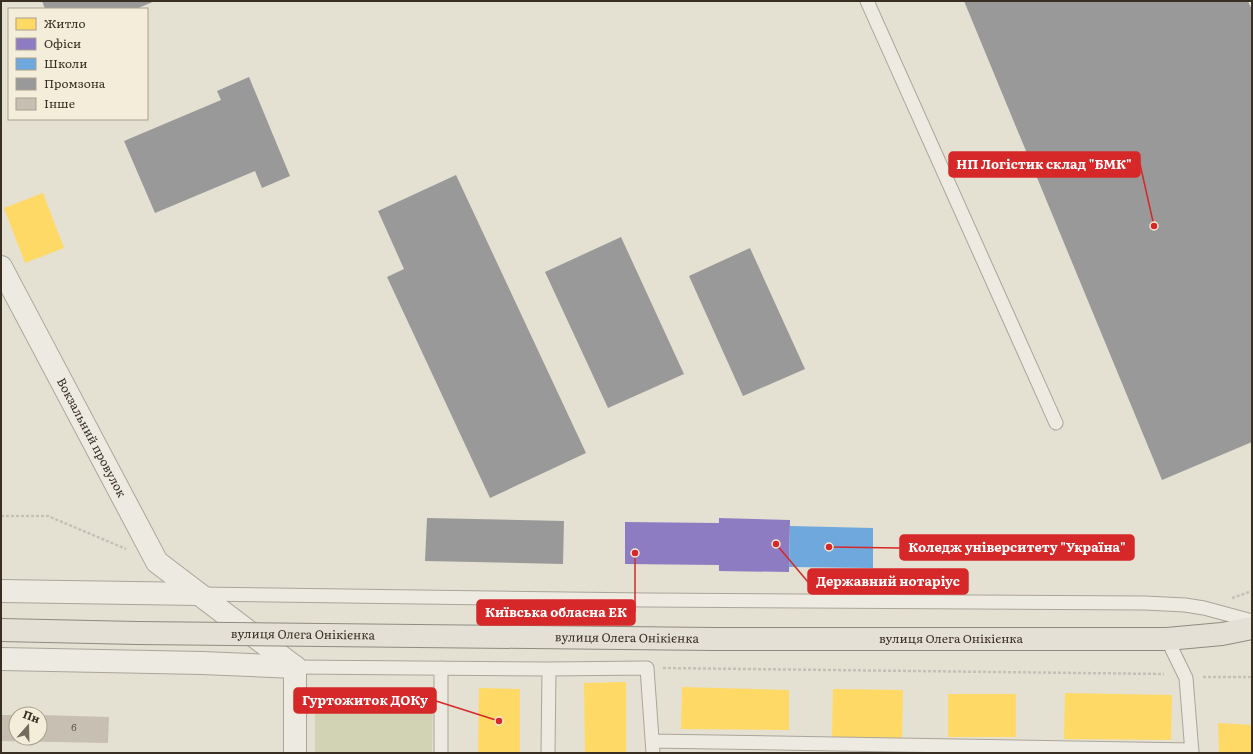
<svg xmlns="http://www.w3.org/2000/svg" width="1253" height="754" font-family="Literata,serif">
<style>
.green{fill:#d2d3b5}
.homes{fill:#ffd966}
.offices{fill:#8e7cc3}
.schools{fill:#6fa8dc}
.industry{fill:#999}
.building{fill:#c8bfb3}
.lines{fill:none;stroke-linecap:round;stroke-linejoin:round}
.service-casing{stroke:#aaa59a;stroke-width:15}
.minor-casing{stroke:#aaa59a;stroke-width:24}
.primary-casing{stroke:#908b81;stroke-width:24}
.path{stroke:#c5c1b9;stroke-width:2.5;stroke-dasharray:3 2;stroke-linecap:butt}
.service{stroke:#edeae2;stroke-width:13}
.minor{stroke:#edeae2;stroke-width:22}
.primary{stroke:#e4e0d5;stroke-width:22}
.primary-bridge-casing{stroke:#908b81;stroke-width:24;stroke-linecap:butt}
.primary-bridge{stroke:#e4e0d5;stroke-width:22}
.labels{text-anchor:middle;stroke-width:4;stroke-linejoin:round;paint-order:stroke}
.number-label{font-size:10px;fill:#5d5246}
.street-label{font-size:12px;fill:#392e22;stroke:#f4edd9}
.leader{fill:none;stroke:#d62828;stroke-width:1.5}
.callout-dot{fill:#d62828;stroke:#f4edd9;stroke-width:1.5}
.callout{fill:#d62828;stroke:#d62828;stroke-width:1.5}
.callout-label{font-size:13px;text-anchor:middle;font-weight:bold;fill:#fff}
</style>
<rect width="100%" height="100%" fill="#e4e0d2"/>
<path class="green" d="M433,696L432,753H315V698Z"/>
<path class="homes" d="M43,193L64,248L25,263L4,208Z
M626,682V753H585L584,683Z
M682,687L789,690V730L681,729Z
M479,688L520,689V753H478Z
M833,689L903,690L902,738L832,737Z
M1065,693L1172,695L1171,740L1064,739Z
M948,694H1016V737H948Z
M1218,723L1252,725V753H1219Z"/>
<path class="offices" d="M719,518L790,520L789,572L719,571V565L625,564V522L719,523Z"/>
<path class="schools" d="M790,526L873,528V568L789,567Z"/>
<path class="industry" d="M42,1H155L136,9H45Z
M964,1H1248L1252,10V442L1162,480Z
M249,77L290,176L262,188L255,171L155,213L124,141L221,100L217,91Z
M456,175L586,453L490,498L387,277L404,269L378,211Z
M621,237L684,374L608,408L545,272Z
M750,248L805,369L743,396L689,276Z
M427,518L564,521L563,564L425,561Z"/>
<path class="building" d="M1,715H16V738H40V715L109,717L108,743L1,741Z"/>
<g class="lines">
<g class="service-casing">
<path id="service" d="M867,1L1056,423
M200,594L647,600L1145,603L1185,605L1204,608L1252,621
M1167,639L1186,678L1192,753
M295,667L549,669L647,668L653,753
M652,741L1192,750
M441,753V668
M548,753L549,669"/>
</g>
<g class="minor-casing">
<g id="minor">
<path id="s1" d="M1,267L157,562L295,667"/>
<path d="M1,591L198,594"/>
<path d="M1,659L202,663L295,667"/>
<path d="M295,753V667"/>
</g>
</g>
<g class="primary-casing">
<g id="primary">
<path id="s2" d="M713,639H1167L1222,634L1252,628"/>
</g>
</g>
<path class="path" d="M1,516H48L126,549
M1232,598L1252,591
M663,668L1164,674
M1203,677H1252"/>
<use href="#service" class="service"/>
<use href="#minor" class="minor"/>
<use href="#primary" class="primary"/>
<g class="primary-bridge-casing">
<g id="primary-bridge">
<path id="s3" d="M1,630L137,633L713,639"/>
</g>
</g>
<use href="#primary-bridge" class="primary-bridge"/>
</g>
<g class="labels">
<g class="number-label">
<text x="74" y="731">6</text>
</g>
<g class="street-label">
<text dy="4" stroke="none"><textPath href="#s1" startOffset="193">Вокзальний провулок</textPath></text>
<text dy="4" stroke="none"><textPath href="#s3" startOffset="302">вулиця Олега Онікієнка</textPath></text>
<text dy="4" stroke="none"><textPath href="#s3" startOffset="626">вулиця Олега Онікієнка</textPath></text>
<text dy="4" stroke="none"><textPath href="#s2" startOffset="238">вулиця Олега Онікієнка</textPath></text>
</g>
</g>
<path class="leader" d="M1154 226L1140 164M829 547L900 548M776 544L808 582M635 553L635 612M499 721L436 701"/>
<g class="callout-dot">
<circle cx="1154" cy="226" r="4"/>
<circle cx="829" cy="547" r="4"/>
<circle cx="776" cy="544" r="4"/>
<circle cx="635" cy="553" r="4"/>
<circle cx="499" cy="721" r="4"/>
</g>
<g class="callout">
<rect x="949" y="152" width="191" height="25" rx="4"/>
<rect x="900" y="535" width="234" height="25" rx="4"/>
<rect x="808" y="569" width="160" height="25" rx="4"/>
<rect x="477" y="600" width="158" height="25" rx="4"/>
<rect x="294" y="688" width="142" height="25" rx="4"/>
</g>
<g class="callout-label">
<text x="1044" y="169">НП Логістик склад "БМК"</text>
<text x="1017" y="552">Коледж університету "Україна"</text>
<text x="888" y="586">Державний нотаріус</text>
<text x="556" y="617">Київська обласна ЕК</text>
<text x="365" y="705">Гуртожиток ДОКу</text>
</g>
<rect width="1253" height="754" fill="none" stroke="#392e22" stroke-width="4"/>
<rect x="8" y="8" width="140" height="112" fill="#f4edd9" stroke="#a9a190"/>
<rect x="16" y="18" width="20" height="12" fill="#ffd966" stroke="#a9a190"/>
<text x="44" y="28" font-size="12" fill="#392e22">Житло</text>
<rect x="16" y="38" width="20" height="12" fill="#8e7cc3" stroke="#a9a190"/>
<text x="44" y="48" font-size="12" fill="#392e22">Офіси</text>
<rect x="16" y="58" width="20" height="12" fill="#6fa8dc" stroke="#a9a190"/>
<text x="44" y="68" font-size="12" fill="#392e22">Школи</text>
<rect x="16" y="78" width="20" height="12" fill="#999999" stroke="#a9a190"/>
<text x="44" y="88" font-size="12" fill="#392e22">Промзона</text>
<rect x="16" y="98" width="20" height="12" fill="#c8bfb3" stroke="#a9a190"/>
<text x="44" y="108" font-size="12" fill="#392e22">Інше</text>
<g transform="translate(28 726) rotate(20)"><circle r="19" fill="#f4edd9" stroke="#a9a190"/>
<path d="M0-3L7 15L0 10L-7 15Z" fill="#756c60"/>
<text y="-6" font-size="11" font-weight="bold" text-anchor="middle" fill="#392e22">Пн</text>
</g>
</svg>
